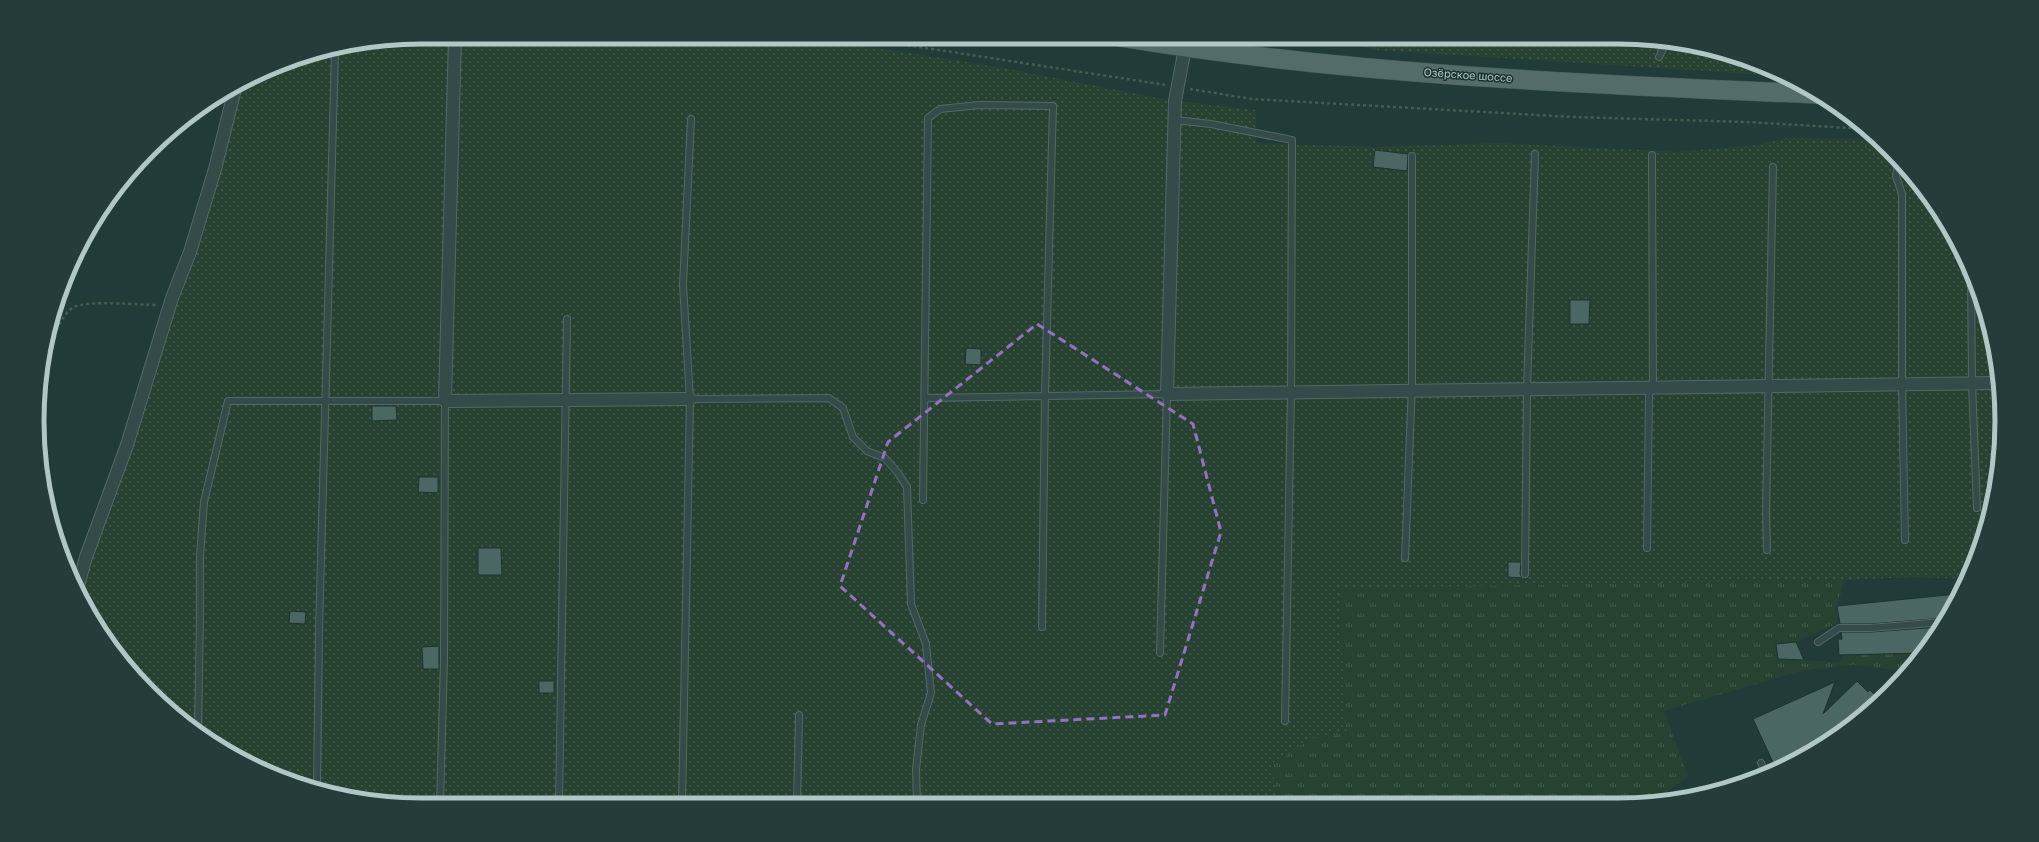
<svg xmlns="http://www.w3.org/2000/svg" width="2039" height="842" font-family="'Golos Text',sans-serif">
<style>
.grass{fill:url(#grass-tufts)}
.garden{fill:url(#garden-dots)}
.building{fill:#4a6764;stroke:#1c3230}
.lines{fill:none;stroke-linecap:round;stroke-linejoin:round}
.lane-casing{stroke:#536967;stroke-width:8}
.street-casing{stroke:#536967;stroke-width:14}
.primary-casing{stroke:#415756;stroke-width:20}
.path{stroke:#455d50;stroke-width:2.5;stroke-dasharray:3 3;stroke-linecap:butt}
.lane{stroke:#354b49;stroke-width:6}
.street{stroke:#354b49;stroke-width:12}
.primary{stroke:#536b69;stroke-width:19}
.marked{fill:none;stroke:#9372c2;stroke-width:3;stroke-dasharray:8 5;stroke-linejoin:round}
.labels{text-anchor:middle;stroke-width:3;stroke-linejoin:round;paint-order:stroke}
.street-label{font-size:11px;fill:#b0c7c6;stroke:#1a302e}
.rim{fill:none;stroke:#b0c7c6;stroke-width:5}
</style>
<defs>
<pattern id="grass-tufts" width="24" height="20" patternUnits="userSpaceOnUse"><rect width="24" height="20" fill="#284231"/><path d="M3 7l-1-3M5 7V3M7 7l1-3M15 17l-1-3M17 17v-4M19 17l1-3" fill="none" stroke="#455c4d"/></pattern>
<pattern id="garden-dots" width="8" height="8" patternUnits="userSpaceOnUse"><rect width="8" height="8" fill="#284231"/><path d="M2 2h.1M6 6h.1" fill="none" stroke="#455c4d" stroke-width="1.8" stroke-linecap="round"/></pattern>
</defs>
<rect width="100%" height="100%" fill="#213b39"/>
<path class="grass" d="M1844,580L1837,606L1839,622L1796,642L1777,644L1778,658L1841,663L1844,655L1921,653L1905,671L1855,665L1804,670L1664,711L1688,777L1652,802L1279,803L1271,764L1313,738L1346,730L1339,588Z"/>
<path class="garden" d="M421,37H799L821,39L998,67L1168,100L1256,110V143L1377,147L1497,143L1677,152L1759,145L1787,138L1878,140L1923,187L1962,251L1989,321L2001,396L1999,471L1982,544L1965,579L1914,577L1844,580L1339,588L1346,731L1313,738L1271,764L1279,803L421,805L298,785L187,726L132,674L89,613L78,586L127,445L236,85L297,57Z
M1315,37H1618L1741,57L1783,76L1378,50Z"/>
<path class="building" d="M1375,150L1408,154L1407,171L1373,167Z
M1570,300H1590L1589,324H1570Z
M966,348L981,349V365L965,364Z
M372,406H396L397,420L372,421Z
M419,477H438V493L418,492Z
M478,548H501L502,575H478Z
M1508,562H1521L1520,574L1522,578L1508,577Z
M1957,594L1945,618L1870,624H1840L1837,606Z
M290,611L306,612L305,624L289,623Z
M1941,627L1937,634L1921,653L1839,655L1838,639H1842L1841,632H1870Z
M1796,642L1804,660L1778,659L1776,644Z
M439,646V669H423L422,647Z
M539,681H554V693H539Z
M1857,681L1868,692L1870,690L1880,700L1871,710L1776,769L1753,719L1835,682L1823,714Z"/>
<g class="lines">
<g class="lane-casing">
<path id="lane" d="M1659,57L1665,45
M1175,120L1211,124L1292,140L1291,392L1285,721
M1898,161L1896,176L1902,194V384L1905,540
M1971,275L1972,383L1977,508
M925,398L1167,394L1160,653
M690,399L829,398L843,408L853,437L867,451L885,458L898,473L907,487L911,604L926,644L931,693L921,725L916,769L917,804
M923,500L928,118L940,109L980,105L1053,106L1045,395L1042,627
M1647,548L1649,394L1653,387L1652,155
M1767,550L1766,512L1773,167
M1405,558L1412,384V156
M1525,574L1527,389L1535,154
M1818,642L1839,628H1870L1943,622
M198,731L200,616V556L204,502L228,401H445L444,660L440,805
M1761,763L1767,775
M317,788L319,631L335,51
M682,804L690,399L683,285L691,119
M797,804L799,715
M559,805L567,319"/>
</g>
<g class="street-casing">
<path id="street" d="M455,37L445,401L690,399
M1185,48L1175,101L1167,394L1999,383
M78,586L86,557L127,445L172,298L190,252L215,169L236,85"/>
</g>
<g class="primary-casing">
<path id="primary" d="M1120,37C1349,75 1585,84 1817,94"/>
</g>
<path class="path" d="M854,37L1166,85
M1190,89L1252,99L1573,117L1747,122L1867,129
M42,363C49,349 60,314 74,307C87,300 140,305 158,305"/>
<use href="#lane" class="lane"/>
<use href="#street" class="street"/>
<use href="#primary" class="primary"/>
</g>
<path class="marked" d="M1037,324L1193,424L1221,532L1165,715L992,724L840,586L888,442Z"/>
<g class="labels">
<g class="street-label">
<text transform="translate(1468 75) rotate(4)" y="4">Озёрское шоссе</text>
</g>
</g>
<path d="M0 0H2039V842H0ZM421 44H1618A377 377 0 0 1 1995 421V421A377 377 0 0 1 1618 798H421A377 377 0 0 1 44 421V421A377 377 0 0 1 421 44Z" fill="#263c3a" fill-rule="evenodd"/>
<path class="rim" d="M421 44H1618A377 377 0 0 1 1995 421V421A377 377 0 0 1 1618 798H421A377 377 0 0 1 44 421V421A377 377 0 0 1 421 44Z"/>
</svg>
